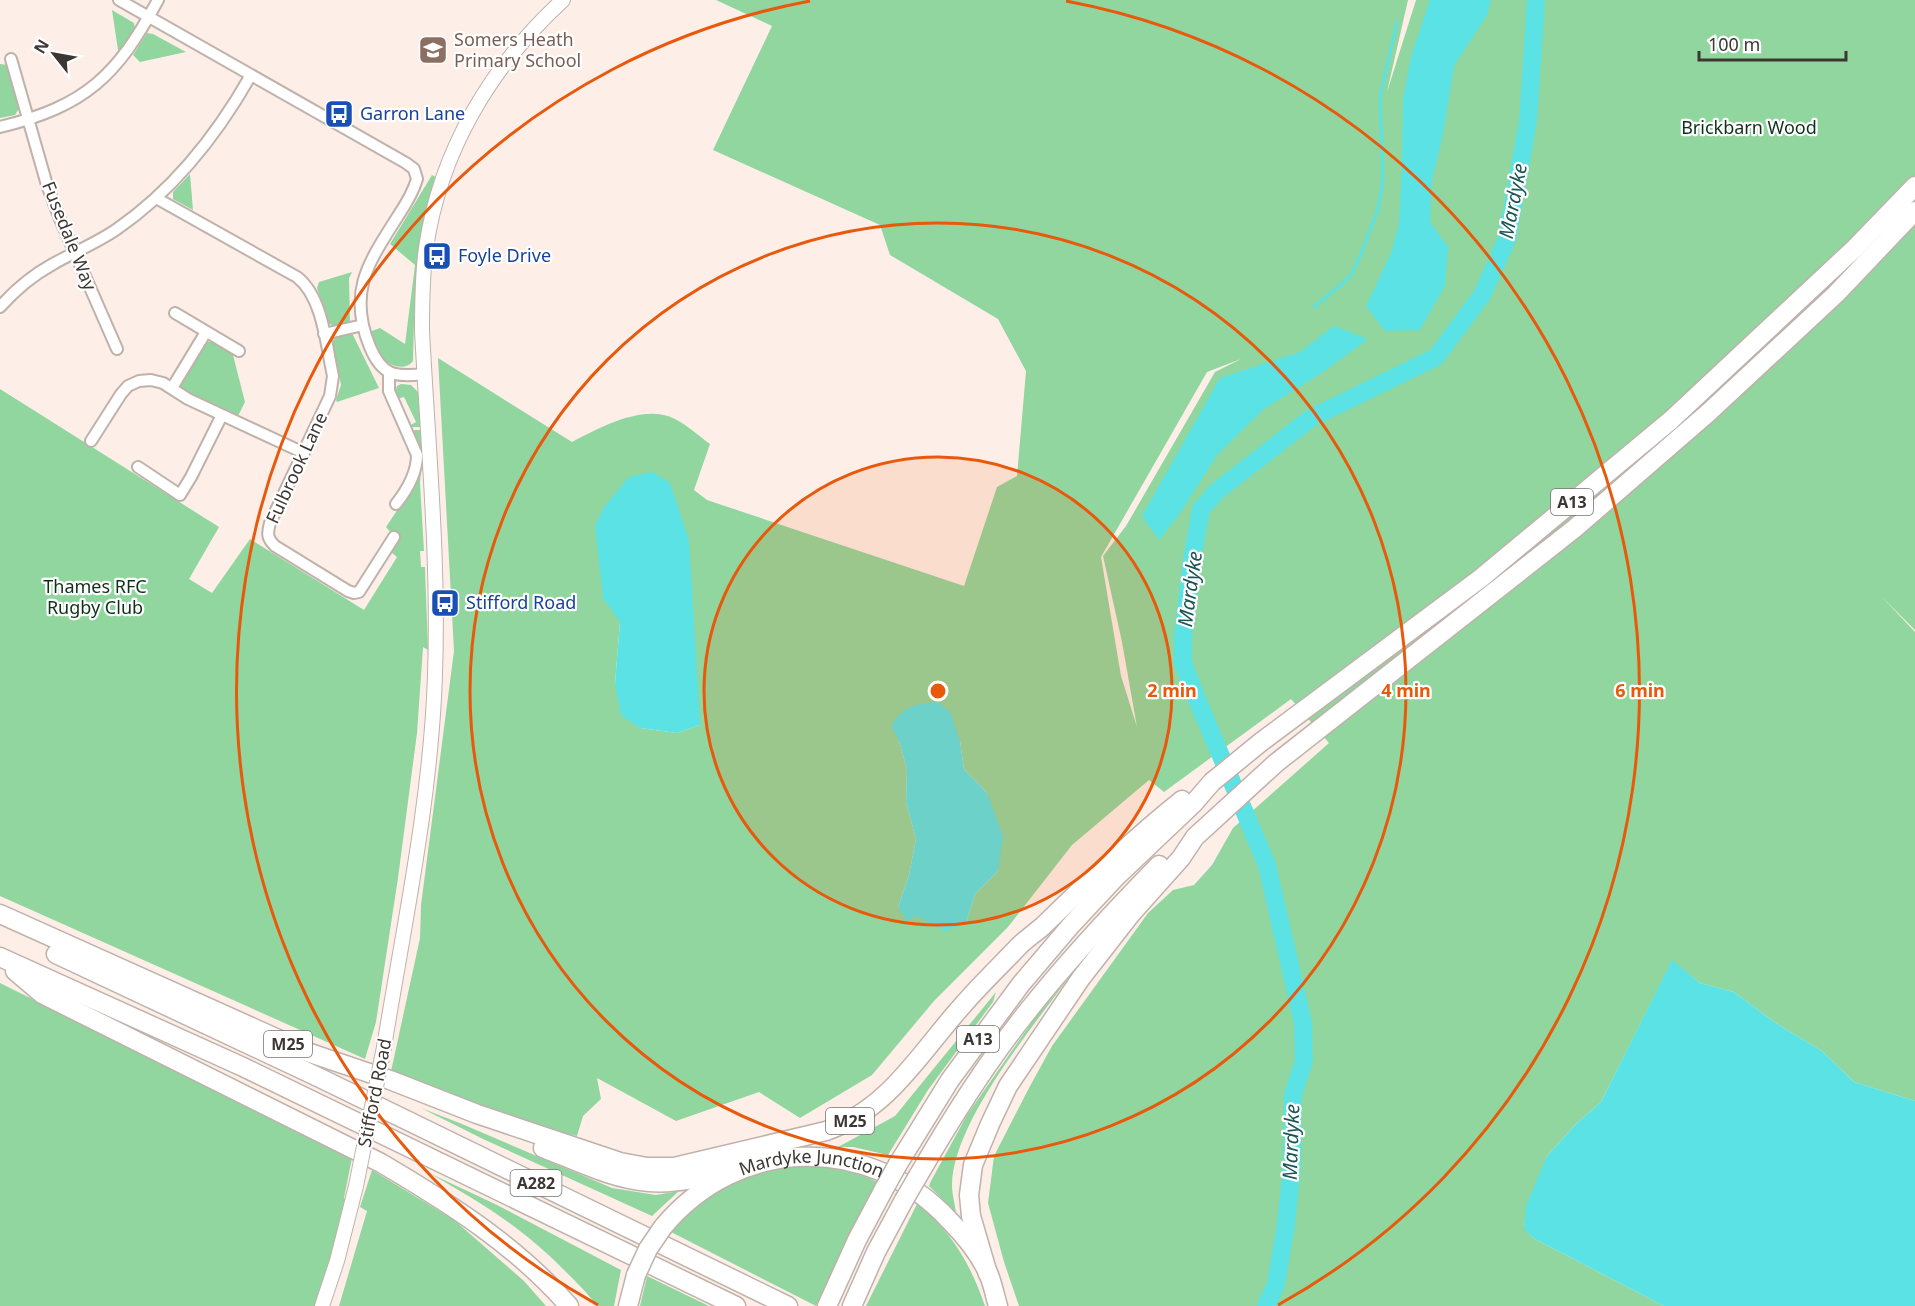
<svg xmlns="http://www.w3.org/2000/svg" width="1915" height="1306" font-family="'Noto Sans',sans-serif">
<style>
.green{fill:#91d59f;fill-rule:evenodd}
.water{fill:#5be2e4}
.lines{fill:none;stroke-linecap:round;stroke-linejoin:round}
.stream{stroke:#5be2e4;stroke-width:3}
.river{stroke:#5be2e4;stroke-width:18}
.street-casing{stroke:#bfb2ab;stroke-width:14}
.secondary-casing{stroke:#bfb2ab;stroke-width:16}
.highway-casing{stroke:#bfb2ab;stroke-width:21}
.street{stroke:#fff;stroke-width:10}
.secondary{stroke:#fff;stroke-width:14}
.highway{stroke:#fff;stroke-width:18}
.secondary-bridge-casing{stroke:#bfb2ab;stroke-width:16;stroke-linecap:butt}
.highway-bridge-casing{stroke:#bfb2ab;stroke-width:21;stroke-linecap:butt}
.secondary-bridge{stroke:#fff;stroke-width:14}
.highway-bridge{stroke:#fff;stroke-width:18}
.ring{fill:none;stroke:#e8590c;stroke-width:3}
.labels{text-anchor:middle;stroke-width:4.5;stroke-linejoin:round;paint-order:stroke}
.shield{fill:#fff;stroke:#777371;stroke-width:1.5}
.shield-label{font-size:16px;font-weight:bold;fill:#3d3734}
.education-label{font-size:18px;fill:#785e54;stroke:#fff;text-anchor:start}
.transit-label{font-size:18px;fill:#164399;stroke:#fff;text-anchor:start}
.park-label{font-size:18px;fill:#103119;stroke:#fff}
.street-label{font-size:18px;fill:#3d3734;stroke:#fff}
.water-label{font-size:20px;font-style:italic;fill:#1b5556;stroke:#fff}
.centre{fill:#e8590c;stroke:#fff;stroke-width:3}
.ring-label{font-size:18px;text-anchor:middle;font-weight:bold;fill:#e8590c;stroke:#fff;stroke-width:4.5;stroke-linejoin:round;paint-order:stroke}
</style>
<rect width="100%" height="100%" fill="#fdefe8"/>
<path class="green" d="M716,0H1408L1387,92L1416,0H1915V630L1881,596L1915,632V1101L1854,1082L1822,1051L1777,1024L1734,992L1700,983L1672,961L1601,1102L1576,1124L1547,1156L1526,1217L1524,1227L1533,1238L1664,1306H1019L1004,1262L988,1203L994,1156L1029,1088L1052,1046L1148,913L1173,890L1194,885L1212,865L1233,828L1329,743L1291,699L1164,792L1149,780L1072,845L1008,927L934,1001L872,1075L800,1118L759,1092L676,1121L597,1078L601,1099L583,1116L577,1136L525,1124L390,1076L420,938L421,905L454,651L438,358L572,442C600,428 643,403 675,419C687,425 699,436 710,444L694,490L707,500L964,586L997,487L1017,476L1026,371L998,319L890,255L880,225L713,150L772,26ZM1241,359L1215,372L1126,526L1103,556L1122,642L1137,727L1121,676L1101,557L1207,372ZM620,622L700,725L677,733L640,728L615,683ZM899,741H960L964,769L987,793L998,871L975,894L966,923L917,916L898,907L909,875L916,839L906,802L907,769Z
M112,10L134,23L135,29L120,50H118Z
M147,33L153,34L186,52L140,62L133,55Z
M0,64L8,65L20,107L15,115L0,118Z
M190,174L193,210L173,199V192Z
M432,175L437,178L418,265L414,320L413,361C403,374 383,363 376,351C373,346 372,338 369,332L380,328L405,344L415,265L390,244Z
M352,272L349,278L350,322L336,326L329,324L317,288L319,282Z
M352,333L379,388L337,402L336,400L341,385L333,347V340L338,335Z
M208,342H212L233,355L245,402L238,416L183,390L181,387L182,383L205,345Z
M401,384L411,385L419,393L422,427H410L411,425L416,422L404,397L397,399L395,393L397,386Z
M0,389L219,527L189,579L212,593L250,539L364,610L397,557L392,553V547L396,539L386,527L404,500L419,467L411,430H422L423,448L420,483L424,551H420L421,567H425L428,650L423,647L417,733L398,878L376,1022L365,1059L0,896Z
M1070,976C1033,1027 953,1122 952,1185C952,1194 955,1204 956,1213L929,1186L931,1181L967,1115L1034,1019Z
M0,983L352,1158L344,1198L347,1200L327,1272L315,1306H0Z
M996,992L993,1002L928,1090L888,1155L853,1147H838L895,1116Z
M421,1108L462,1124L612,1188L656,1195L679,1191L652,1216L483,1139Z
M798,1165C829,1167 849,1168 877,1182L816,1306L671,1232C685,1217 698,1200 716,1189C741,1175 770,1170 798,1165Z
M372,1170L454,1220L524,1281L546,1306H339L367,1211L360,1207Z
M429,1173L495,1204L621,1270L614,1306H597C587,1292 574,1280 562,1268C520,1226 480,1202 429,1173Z
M917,1204C951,1230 971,1265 985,1306H866Z
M647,1276L709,1306H640Z"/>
<path class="water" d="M1430,0H1491L1487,15L1454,66L1443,134L1432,180L1430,222L1448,247L1445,286L1420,330L1385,331L1366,306L1391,253L1399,224L1402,166L1403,99L1411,56Z
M1334,326L1368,339L1323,372L1264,409L1217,455L1181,512L1159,540L1142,516L1220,378L1300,352Z
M652,472L670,483L689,540L700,725L677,733L640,728L621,715L615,683L620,622L603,598L595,526L604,507L629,477Z
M938,702L950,712L960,741L964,769L987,793L1003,836L998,871L975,894L966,923L945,931L917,916L907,921L898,907L909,875L916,839L906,802L907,769L899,741L891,726C905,705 914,704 938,702Z
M1672,960L1700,983L1734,992L1777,1024L1822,1051L1854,1082L1915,1101V1306H1664L1533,1238L1524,1228L1526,1206L1547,1156L1576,1124L1601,1102Z"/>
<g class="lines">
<path class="stream" d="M1314,307L1350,277L1361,254L1378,209L1383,179L1380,97L1397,22"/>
<path class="river" d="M1266,1306L1276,1284L1286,1224L1292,1165L1293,1095L1304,1061L1303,1023L1267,865L1199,704L1183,663V635L1193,553L1201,509L1217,491L1311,418L1436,357L1482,295L1507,239L1528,121L1536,0"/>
<g class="street-casing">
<path id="street" d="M119,0L406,163L414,169L417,179C413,193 406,204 398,216C369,262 347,291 370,347C382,376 395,377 424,374
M11,59L47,185L60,219L117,349
M0,127C86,106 117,76 158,0
M156,198L297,277C323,297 326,345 333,376L330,396L270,523C267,534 267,538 275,546L348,591L354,593L359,592L394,537
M0,307C15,290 33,275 53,264C74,252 97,243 117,229C175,189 217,135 251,75
M175,313L239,351
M324,334L363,325
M389,373V391L417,455C417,473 407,490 396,504
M172,388L206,332
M91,441L121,394L128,386L139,381L151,380L163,383L188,399L304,453
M138,467L180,495L191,477L222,415"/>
</g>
<g class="secondary-casing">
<path id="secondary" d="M384,1047C404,924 431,800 435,675C439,560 428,445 422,331C422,303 422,276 426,248C440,151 491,66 563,0
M322,1306L337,1261L356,1186"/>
</g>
<g class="highway-casing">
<g id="highway">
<path d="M0,914L307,1052L390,1080L477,1114L620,1162L647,1167H674L826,1131C889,1109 919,1054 962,1006C980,985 1000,966 1019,946C1026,939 1035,933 1043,926C1088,882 1133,839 1182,800"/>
<path d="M56,954L320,1078L788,1306"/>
<path d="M0,957L243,1067L736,1306"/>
<path d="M15,971L42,994L381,1163C449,1203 517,1246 569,1306"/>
<path d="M543,1148C577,1161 612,1179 649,1182C685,1185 721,1172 755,1164"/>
<path d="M898,1164L950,1080L1021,984L1072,924L1114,879L1193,804L1212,782L1261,742L1481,578L1671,420L1855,248L1915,186"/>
<path d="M918,1176C951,1119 986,1063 1027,1012C1068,960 1113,912 1159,865"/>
<path id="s1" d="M663,1227C739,1136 868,1133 949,1220C965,1236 980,1254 989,1275C993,1285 995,1296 998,1306"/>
<path d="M988,1274L971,1216L969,1195L973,1165L990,1124L1008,1086L1081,978L1131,914L1181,858L1195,837L1276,763L1574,529L1708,413L1836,294L1915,211"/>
<path d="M628,1306L636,1275"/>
<path d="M827,1306L857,1240L884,1189"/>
<path d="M852,1306L876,1252L904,1200"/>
</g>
</g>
<use href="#street" class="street"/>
<use href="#secondary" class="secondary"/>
<use href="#highway" class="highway"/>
<g class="secondary-bridge-casing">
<path id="secondary-bridge" d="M356,1186L384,1047"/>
</g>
<g class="highway-bridge-casing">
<path id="highway-bridge" d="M884,1189L898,1164
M904,1200L918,1176
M636,1275L648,1249L663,1227"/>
</g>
<use href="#secondary-bridge" class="secondary-bridge"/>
<use href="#highway-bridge" class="highway-bridge"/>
</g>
<circle cx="938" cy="691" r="234" fill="#e8590c" fill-opacity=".12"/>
<g class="ring">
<circle cx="938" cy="691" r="234"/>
<circle cx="938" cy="691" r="468"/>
<path d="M598 1305A702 702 0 0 1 810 1M1066 1A702 702 0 0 1 1278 1305"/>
</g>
<defs>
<g id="school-square" transform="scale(1.5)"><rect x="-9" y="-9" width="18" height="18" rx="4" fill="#8d6e63" stroke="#fff"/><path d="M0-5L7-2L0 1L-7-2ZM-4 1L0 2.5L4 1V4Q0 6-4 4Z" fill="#fff"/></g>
<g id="bus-square" transform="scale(1.5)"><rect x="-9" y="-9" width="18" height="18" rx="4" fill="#1a4fb4" stroke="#fff"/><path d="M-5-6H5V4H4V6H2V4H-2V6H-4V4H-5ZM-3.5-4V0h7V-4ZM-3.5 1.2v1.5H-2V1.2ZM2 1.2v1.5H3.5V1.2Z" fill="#fff"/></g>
</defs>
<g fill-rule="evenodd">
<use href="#school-square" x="433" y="50"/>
<use href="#bus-square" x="339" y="114"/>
<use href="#bus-square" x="437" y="256"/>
<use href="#bus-square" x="445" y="603"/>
</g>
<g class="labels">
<g class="shield">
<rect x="1551" y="489" width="42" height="26" rx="4.5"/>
<rect x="957" y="1026" width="42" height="26" rx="4.5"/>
<rect x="264" y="1031" width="48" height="26" rx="4.5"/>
<rect x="826" y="1108" width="48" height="26" rx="4.5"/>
<rect x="510.5" y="1170" width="51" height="26" rx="4.5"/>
</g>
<g class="shield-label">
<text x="1572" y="508">A13</text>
<text x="978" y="1045">A13</text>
<text x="288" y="1050">M25</text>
<text x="850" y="1127">M25</text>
<text x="536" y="1189">A282</text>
</g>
<g class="education-label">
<text x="454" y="46">Somers Heath<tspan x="454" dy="21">Primary School</tspan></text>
</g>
<g class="transit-label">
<text x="360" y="120">Garron Lane</text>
<text x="458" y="262">Foyle Drive</text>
<text x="466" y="609">Stifford Road</text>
</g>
<g class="park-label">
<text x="1749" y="134">Brickbarn Wood</text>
<text x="95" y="593">Thames RFC<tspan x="95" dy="21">Rugby Club</tspan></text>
</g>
<g class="street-label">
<text transform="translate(69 236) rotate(68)" y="6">Fusedale Way</text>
<text transform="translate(297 468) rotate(-65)" y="6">Fulbrook Lane</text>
<text transform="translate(375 1093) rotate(-79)" y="6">Stifford Road</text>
<text dy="6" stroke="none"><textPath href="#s1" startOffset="170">Mardyke Junction</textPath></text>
</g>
<g class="water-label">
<text transform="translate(1513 201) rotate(-79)" y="7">Mardyke</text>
<text transform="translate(1190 589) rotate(-82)" y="7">Mardyke</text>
<text transform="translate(1291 1142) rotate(-88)" y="7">Mardyke</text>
</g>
</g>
<circle cx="938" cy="691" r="9" class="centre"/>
<g class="ring-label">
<text x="1172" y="697">2 min</text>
<text x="1406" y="697">4 min</text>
<text x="1640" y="697">6 min</text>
</g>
<g transform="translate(54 54) rotate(301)" stroke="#ffffff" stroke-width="4.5" paint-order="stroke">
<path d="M0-4.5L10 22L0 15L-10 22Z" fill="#3d3734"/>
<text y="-9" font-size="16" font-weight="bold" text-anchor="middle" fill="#3d3734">N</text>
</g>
<path d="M1699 51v9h147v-9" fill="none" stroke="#3d3734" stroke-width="3"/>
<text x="1708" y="51" font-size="18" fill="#3d3734" stroke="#ffffff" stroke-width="4.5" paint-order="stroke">100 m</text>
</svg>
